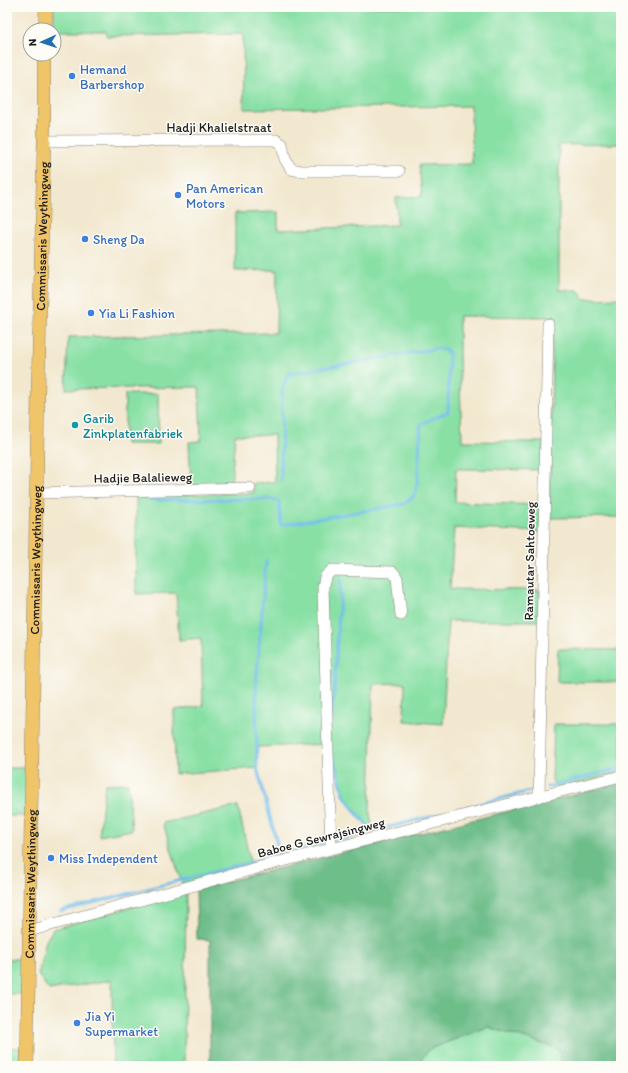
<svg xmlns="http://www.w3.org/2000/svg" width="628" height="1073" font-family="Itim,sans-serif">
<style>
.green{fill:#88e0a5;stroke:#527e60}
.forest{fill:#6ebe8a;stroke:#456d53}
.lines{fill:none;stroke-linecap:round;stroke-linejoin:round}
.stream{stroke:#73beec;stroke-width:3}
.minor-casing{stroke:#878276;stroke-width:12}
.major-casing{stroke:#878276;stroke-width:14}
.minor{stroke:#fff;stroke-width:11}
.major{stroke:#f0c469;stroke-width:13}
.shop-dot{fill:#3f7fe0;stroke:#fdfcf7;stroke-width:1.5}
.culture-dot{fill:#0f9aa8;stroke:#fdfcf7;stroke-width:1.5}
.labels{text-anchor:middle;stroke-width:3;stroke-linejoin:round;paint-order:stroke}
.shop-label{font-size:13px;fill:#366cbe;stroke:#fdfcf7;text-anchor:start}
.street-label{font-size:13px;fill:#1c1c1c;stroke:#fdfcf7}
.culture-label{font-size:13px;fill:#0d838f;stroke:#fdfcf7;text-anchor:start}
</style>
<rect width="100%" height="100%" fill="#fdfcf7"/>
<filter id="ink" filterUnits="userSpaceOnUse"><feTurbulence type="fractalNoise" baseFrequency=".025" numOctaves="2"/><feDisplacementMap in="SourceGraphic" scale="8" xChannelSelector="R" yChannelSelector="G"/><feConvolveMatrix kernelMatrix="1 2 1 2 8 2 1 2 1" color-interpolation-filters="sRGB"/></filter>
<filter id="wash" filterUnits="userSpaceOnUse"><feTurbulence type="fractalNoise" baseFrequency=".012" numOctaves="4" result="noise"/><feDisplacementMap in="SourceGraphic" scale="16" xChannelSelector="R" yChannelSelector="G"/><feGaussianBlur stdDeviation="0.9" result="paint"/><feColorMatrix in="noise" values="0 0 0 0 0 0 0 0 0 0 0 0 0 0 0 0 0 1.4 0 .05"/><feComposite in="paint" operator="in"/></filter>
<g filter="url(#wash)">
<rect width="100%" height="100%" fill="#f2e8cf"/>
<path class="green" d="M54,7H621V144L559,145V290H578L585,299L621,298V517L549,518L553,317L459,316V353L462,441L544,442V470L456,469L455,502L541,505L540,532L454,528L450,589L540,590V621H448L443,724L404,721L405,683L373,684L370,813L373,831L357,814L344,795L331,750V744L257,747V768L175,774L174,710L203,706L201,638L179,640L176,593L136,594V496L254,493L253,483L275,482L274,435H235L231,485L191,486L189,442L201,441L199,387L66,389L68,337L276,333L277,270L235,271V213L278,212V230L397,225L396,198L422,196L419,165L472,164L471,106L244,109L243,34L107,36L105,31H54Z
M125,394H158L159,444H125Z
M558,649L621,650V682H557Z
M554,724H621V772L557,789L552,780Z
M7,768H27V816H7Z
M128,783L132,830L99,836L105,784Z
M238,806L251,866L182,884L163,823Z
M186,892L184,1066H113L112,980L49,990L38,975L46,941L53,929Z
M7,959H22V994H7Z
M488,1027L559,1049L562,1066H416L429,1049Z
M7,1047L21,1048V1066H7Z"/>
<path class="forest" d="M621,783V1066H562L559,1049L488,1027L429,1049L416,1066H210V940L197,939L196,889Z"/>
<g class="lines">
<path class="stream" d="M150,500L272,499L279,501L281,525L404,504L413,497L417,487L421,424L448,412L449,352L439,348L288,374L282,391L281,480
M266,561L256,686L257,768L280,855
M332,724L341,578
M333,757L344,795L357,814L373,831
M547,787L621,768
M335,841L530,791
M61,911L325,843"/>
</g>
</g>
<g filter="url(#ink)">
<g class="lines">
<g class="minor-casing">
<path id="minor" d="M44,141L276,140L282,144L285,159L291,169L301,171H399
M36,493L250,488
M539,797L548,324
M331,849L323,587L325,577L332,570L393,572L397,578L401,615
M29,931L271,864L621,776"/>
</g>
<g class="major-casing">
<g id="major">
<path d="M45,30L46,7"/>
<path id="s1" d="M27,1066L38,392L44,141V54"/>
</g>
</g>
<use href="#minor" class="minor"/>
<use href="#major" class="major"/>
</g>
</g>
<g class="shop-dot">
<circle cx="72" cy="76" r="4"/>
<circle cx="178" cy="195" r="4"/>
<circle cx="85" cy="239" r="4"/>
<circle cx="91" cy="313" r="4"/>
<circle cx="51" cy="858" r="4"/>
<circle cx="77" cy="1023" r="4"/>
</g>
<circle class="culture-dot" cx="75" cy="425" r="4"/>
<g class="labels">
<g class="shop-label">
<text x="80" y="74">Hemand<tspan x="80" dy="15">Barbershop</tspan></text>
<text x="186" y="193">Pan American<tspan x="186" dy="15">Motors</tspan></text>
<text x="93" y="244">Sheng Da</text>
<text x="99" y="318">Yia Li Fashion</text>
<text x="59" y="863">Miss Independent</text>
<text x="85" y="1021">Jia Yi<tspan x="85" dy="15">Supermarket</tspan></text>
</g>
<g class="street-label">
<text x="219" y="132">Hadji Khalielstraat</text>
<text dy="5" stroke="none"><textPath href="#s1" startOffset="830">Commissaris Weythingweg</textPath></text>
<text transform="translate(143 477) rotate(-1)" y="5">Hadjie Balalieweg</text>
<text dy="5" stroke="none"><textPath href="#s1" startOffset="506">Commissaris Weythingweg</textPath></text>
<text transform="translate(529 561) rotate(-89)" y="5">Ramautar Sahtoeweg</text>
<text transform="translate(321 837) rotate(-14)" y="5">Baboe G Sewrajsingweg</text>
<text dy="5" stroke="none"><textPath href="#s1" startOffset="182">Commissaris Weythingweg</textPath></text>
</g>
<g class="culture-label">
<text x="83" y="423">Garib<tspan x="83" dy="15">Zinkplatenfabriek</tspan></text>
</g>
</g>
<rect width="628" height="1073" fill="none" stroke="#fdfcf7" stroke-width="24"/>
<g transform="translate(42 42) rotate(267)"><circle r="19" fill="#fdfcf7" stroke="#a3a29f"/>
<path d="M0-3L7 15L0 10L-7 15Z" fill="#1f6fb2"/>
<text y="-6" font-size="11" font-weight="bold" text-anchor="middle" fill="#1c1c1c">N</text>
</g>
</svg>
